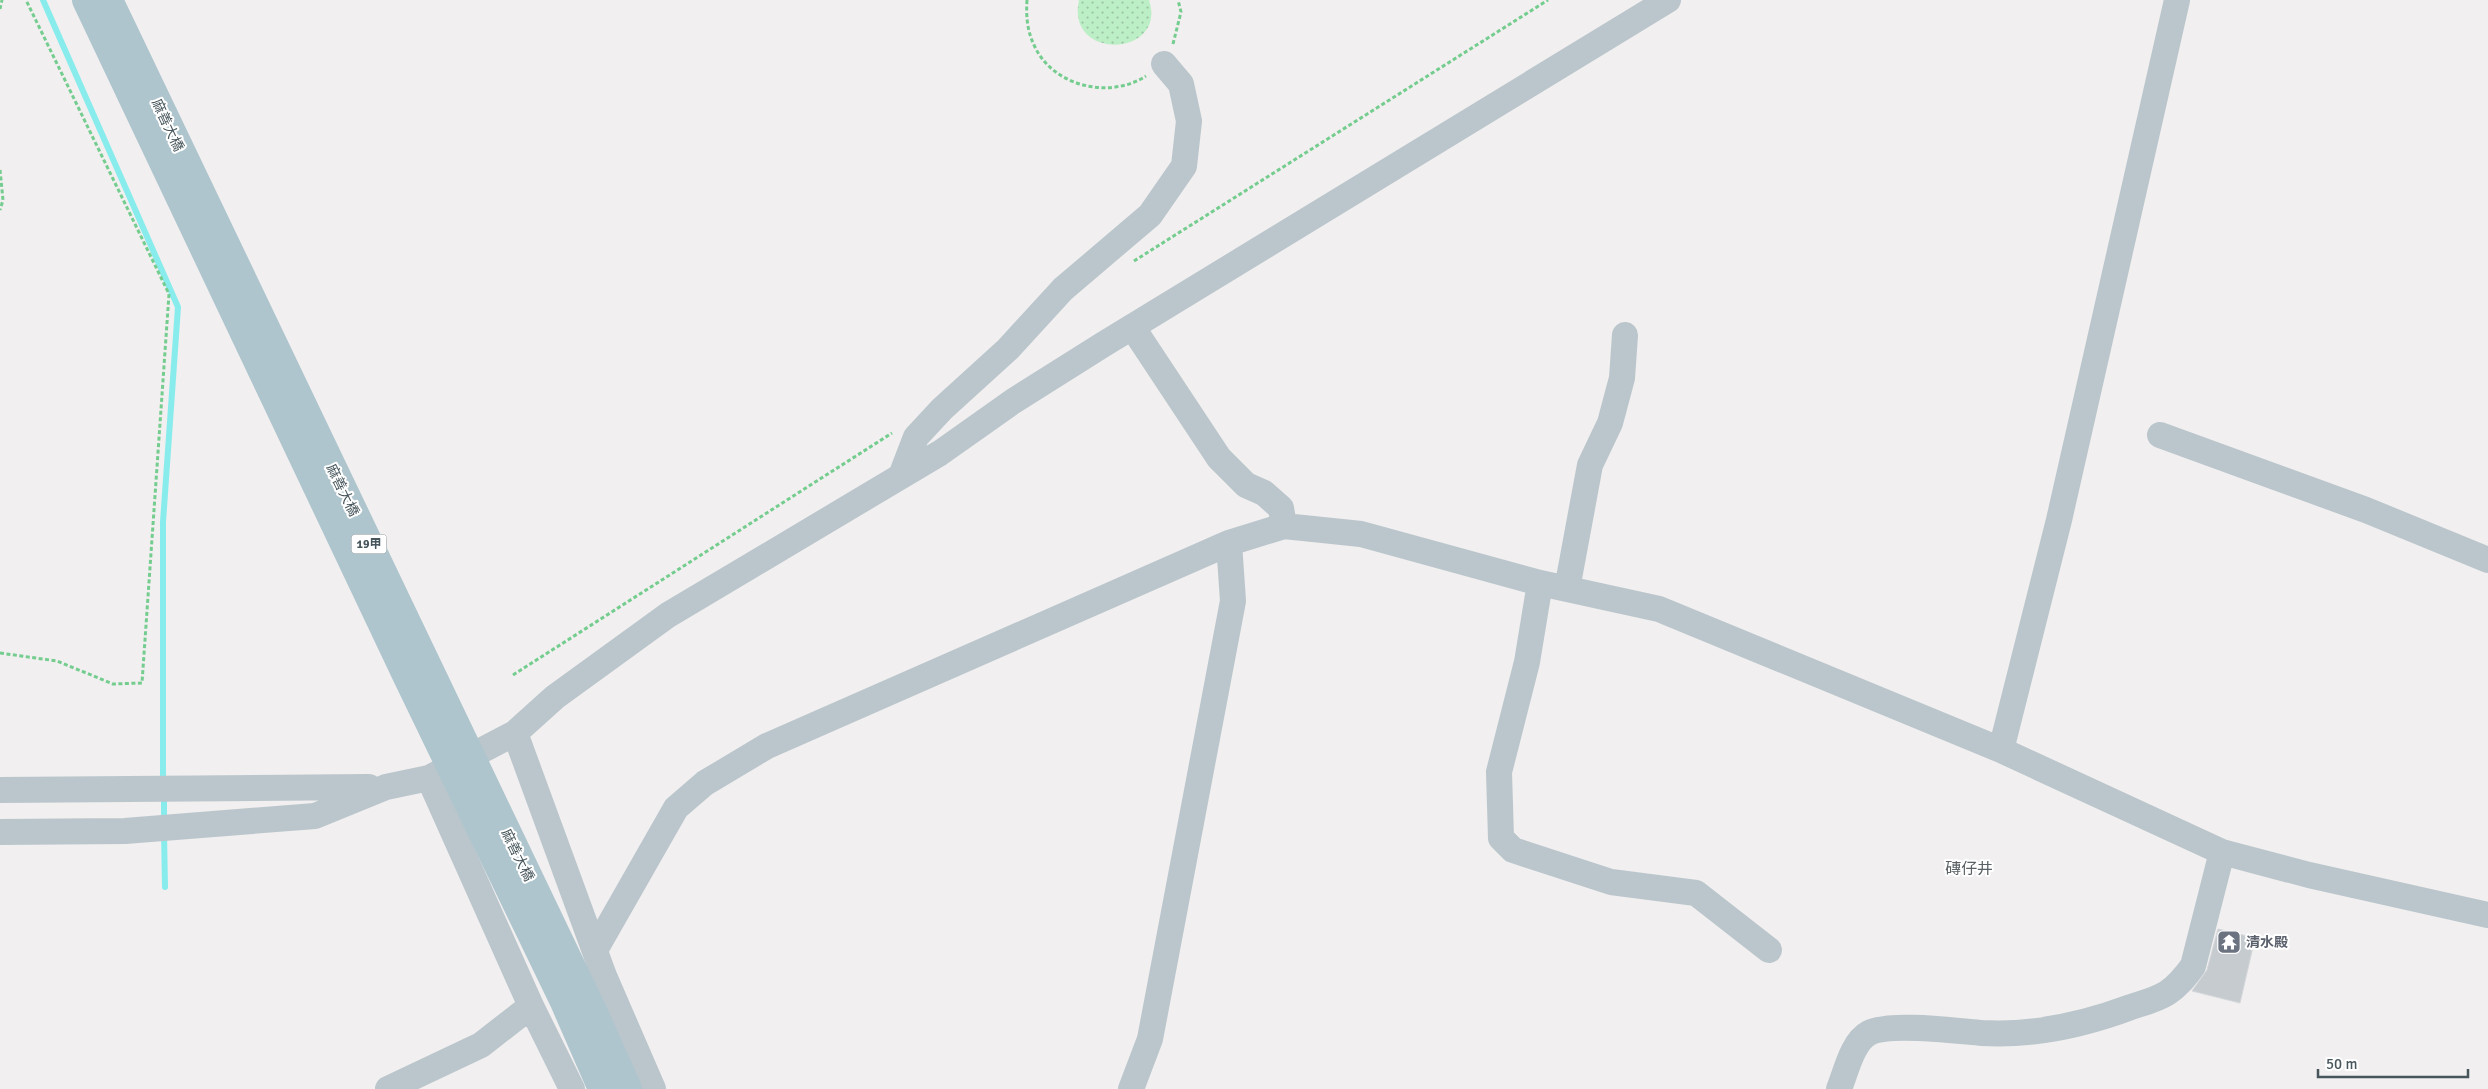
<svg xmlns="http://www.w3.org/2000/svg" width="2488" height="1089" font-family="Signika,'Noto Sans TC',sans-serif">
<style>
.grass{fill:url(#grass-dots)}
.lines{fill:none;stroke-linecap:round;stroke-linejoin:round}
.stream{stroke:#89ecec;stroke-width:6}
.building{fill:#c5cbce;stroke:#d3d6da}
.path{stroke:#74cd8f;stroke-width:3;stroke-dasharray:4 2.5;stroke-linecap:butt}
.minor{stroke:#bac6cc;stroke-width:26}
.major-bridge{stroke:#aec5ce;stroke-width:28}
.labels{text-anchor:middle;stroke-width:4;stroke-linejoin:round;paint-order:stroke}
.shield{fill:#fff;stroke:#7e898d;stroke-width:1}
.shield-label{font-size:12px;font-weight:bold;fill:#47565c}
.street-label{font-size:14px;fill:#47565c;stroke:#fff}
.worship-label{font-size:14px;font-weight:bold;fill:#5b616d;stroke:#fff;text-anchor:start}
.quarter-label{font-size:16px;fill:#5b6164;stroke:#fff}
</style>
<defs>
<pattern id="grass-dots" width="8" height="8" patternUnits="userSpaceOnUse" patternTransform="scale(1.25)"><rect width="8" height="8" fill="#bdefc6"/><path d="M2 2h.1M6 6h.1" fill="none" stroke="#9bc4a4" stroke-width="1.8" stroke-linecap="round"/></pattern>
</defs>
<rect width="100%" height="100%" fill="#f1efef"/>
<path class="grass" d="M1079,0H1149C1168,57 1065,62 1079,0Z"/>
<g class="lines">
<path class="stream" d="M43,0L178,307L163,522V783
M164,795V823
M164,833L165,887"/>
</g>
<path class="building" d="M2218,929L2255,938L2240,1003L2192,991L2207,970Z"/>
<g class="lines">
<path class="path" d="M1027,0C1026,16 1027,30 1034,45C1052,86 1109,100 1146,76
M0,9L2,0
M1173,44L1181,12L1178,0
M0,170L3,200L0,210
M1134,261L1548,0
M0,653L57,661L113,684L142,683L169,294L26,0
M513,675L892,433"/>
<path class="minor" d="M1133,328L1219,458L1246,485L1264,493L1281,508L1284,526
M2160,435L2366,510L2488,560
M901,476L916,437L942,409L1008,349L1063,289L1150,215L1184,166L1189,121L1181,84L1164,64
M1540,583L1527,662L1499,772L1501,838L1513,850L1611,882L1696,893L1769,950
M1567,589L1590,465L1610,423L1622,378L1625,335
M515,733L604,976L653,1089
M2001,750L2059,520L2177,0
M429,778L531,1006L572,1089
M0,790L369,787
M0,832L125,831L315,816L386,787L429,778L515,733L555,697L668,615L940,453L1012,402L1104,344L1668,0
M595,950L676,808L705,783L767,746L1229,543L1284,526L1361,534L1540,583L1659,609L2001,750L2222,852L2309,875L2488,915
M388,1089L481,1045L531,1006
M1131,1089L1150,1039L1233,601L1229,543
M1839,1089C1846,1072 1852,1042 1869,1033C1890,1022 1957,1031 1982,1033C2034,1036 2083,1025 2131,1007C2143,1003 2156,1000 2167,993C2178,986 2185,977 2193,966L2222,852"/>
<path class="major-bridge" d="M86,0L407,677L564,1002L602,1089
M109,0L594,1013L628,1089"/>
</g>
<defs>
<g id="temple-square" transform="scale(1.25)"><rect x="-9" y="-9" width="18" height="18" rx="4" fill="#6b7280" stroke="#fff"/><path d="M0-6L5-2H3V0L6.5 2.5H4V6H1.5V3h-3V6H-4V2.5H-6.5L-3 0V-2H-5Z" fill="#fff"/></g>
</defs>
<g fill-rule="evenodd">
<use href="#temple-square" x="2229" y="942"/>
</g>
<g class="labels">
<rect class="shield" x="351.5" y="534.5" width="35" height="19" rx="4"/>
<g class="shield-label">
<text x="369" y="548">19甲</text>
</g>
<g class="street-label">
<text transform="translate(168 125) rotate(65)" y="5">麻善大橋</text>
<text transform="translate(343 490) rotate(64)" y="5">麻善大橋</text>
<text transform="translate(518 855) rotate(64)" y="5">麻善大橋</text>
</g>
<g class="worship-label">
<text x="2246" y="947">清水殿</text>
</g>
<g class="quarter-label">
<text x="1969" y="874">磚仔井</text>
</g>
</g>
<path d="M2318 1069v8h150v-8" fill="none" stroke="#47565c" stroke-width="2.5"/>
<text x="2326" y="1069" font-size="15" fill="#47565c" stroke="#ffffff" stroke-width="4" paint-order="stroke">50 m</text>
</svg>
